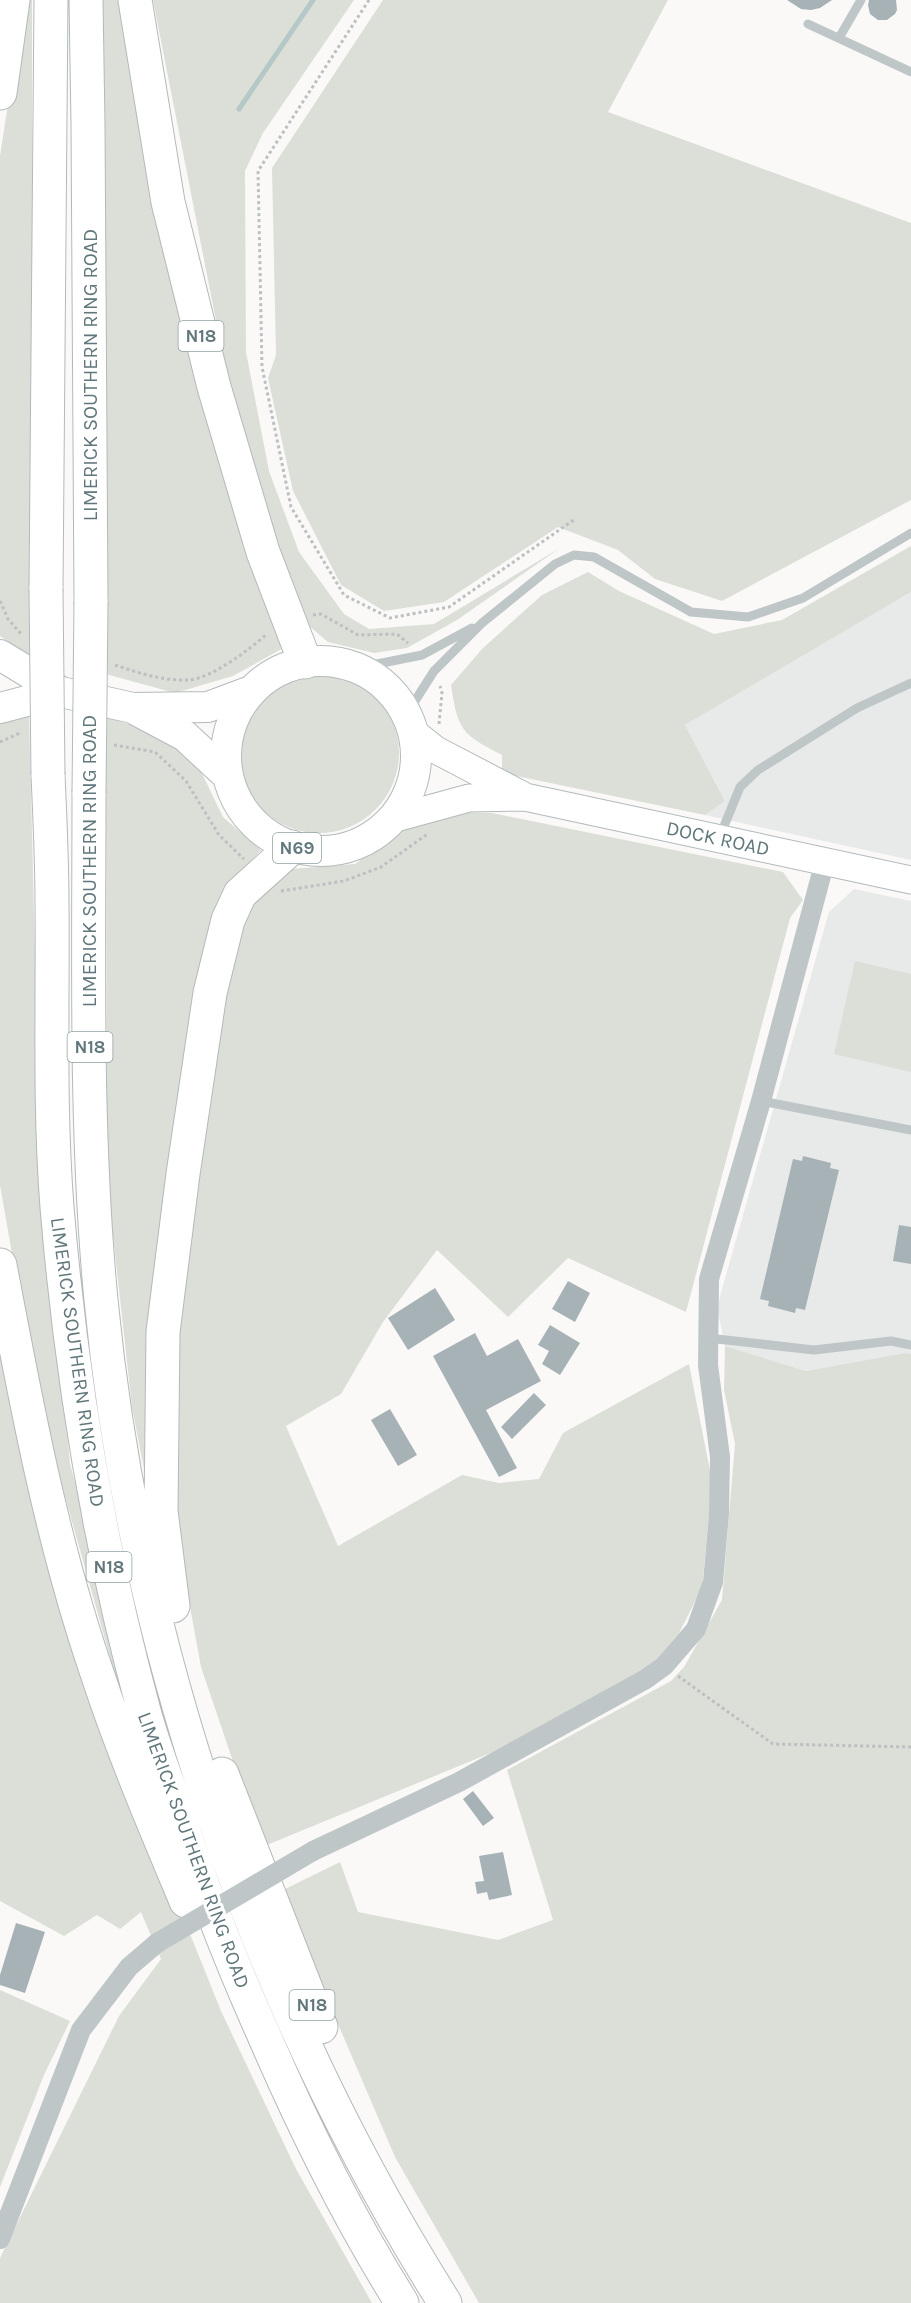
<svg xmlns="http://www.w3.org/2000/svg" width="911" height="2303" font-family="Karla,sans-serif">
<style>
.built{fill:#e8e9e9}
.green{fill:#dbdfd7}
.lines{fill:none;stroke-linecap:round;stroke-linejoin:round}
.stream{stroke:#b6c7c8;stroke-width:5}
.building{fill:#a6b2b5}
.secondary-casing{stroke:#b1babd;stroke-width:29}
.primary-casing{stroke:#b3babc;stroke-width:32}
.highway-casing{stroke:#b3b9bb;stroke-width:35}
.path{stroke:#bcc0c2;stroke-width:3;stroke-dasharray:3 3;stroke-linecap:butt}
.lane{stroke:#bfc6c8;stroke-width:9}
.street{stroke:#bfc6c8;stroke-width:20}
.secondary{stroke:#fff;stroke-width:27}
.primary{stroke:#fff;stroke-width:30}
.highway{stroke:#fff;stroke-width:33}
.highway-bridge-casing{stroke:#b3b9bb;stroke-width:35;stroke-linecap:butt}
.street-bridge{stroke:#bfc6c8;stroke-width:20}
.highway-bridge{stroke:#fff;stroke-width:33}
.labels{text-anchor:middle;stroke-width:6;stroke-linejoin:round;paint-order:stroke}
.shield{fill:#fff;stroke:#90a0a3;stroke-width:1.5}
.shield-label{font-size:18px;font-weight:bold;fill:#61777c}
.street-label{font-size:20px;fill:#61777c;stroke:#fff}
</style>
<rect width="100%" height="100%" fill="#faf9f8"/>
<path class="built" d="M911,592V860L705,815L725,801L685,725Z
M854,889L911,901V1354L905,1353L806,1371L725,1346L717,1307L829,912Z"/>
<path class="green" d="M24,0H32V646L30,658L0,636V156Z
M99,0H128L287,646L233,676L175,693L102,673L108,643Z
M153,0H354L263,133L245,171L246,352L269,471L299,552L344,614L369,629L434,624L560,548L457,620L407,648L374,653L328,642L301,619L247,460L221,346Z
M383,0H668L608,112L911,223V500L722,601L655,579L618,550L558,527L444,602L384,611L341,585L293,491L268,378L276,355L272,168Z
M911,546V592L685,725L725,801L705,815L502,773V755C462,734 458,731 451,685L482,649L542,595L588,572L619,591L714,634L782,620Z
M239 753a80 80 0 1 1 160 0a80 80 0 1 1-160 0Z
M29,712L39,1118L70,1464L130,1685L117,1682L50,1443L23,1317L0,1185V720Z
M106,717L162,735L195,759L223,817L261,850L222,892L197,985L148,1331L144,1469L132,1407L107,1181Z
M446,812L492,813L783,872L803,900L790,918L686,1312L568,1258L508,1317L437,1250L383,1322L341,1394L286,1426L338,1546L462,1475L499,1483L539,1479L563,1433L689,1364L712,1481L702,1588L679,1633L649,1669L510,1745L262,1847L201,1667L178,1541L175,1413L183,1246L233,941L249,896L291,869L355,864L404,830Z
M855,961L911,974V1072L834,1054Z
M0,1304L101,1712L221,2011L296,2169L372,2303H0V2258L119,2016L161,1959L141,1912L120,1929L97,1915L64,1936L0,1901Z
M725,1346L806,1371L905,1353L911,1354V2303H479L395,2157L281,1891L340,1862L358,1912L498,1940L553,1920L507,1770L671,1681L684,1667L722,1600L735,1444L724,1390Z
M0,1990L70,2021L44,2075L0,2187Z"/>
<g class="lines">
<path class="stream" d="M239,109L313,0"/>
</g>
<path class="building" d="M787,0H832L820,8L811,10L801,9Z
M869,0H896L897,10L895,14L887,20H878L870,14L868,5Z
M803,1156L831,1163L830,1168L839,1170L805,1310L796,1308L795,1313L768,1306L769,1301L760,1299L793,1159L802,1161Z
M899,1225L911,1227V1264L893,1261Z
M568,1281L590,1293L575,1322L552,1309Z
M435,1288L455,1320L408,1350L388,1318Z
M550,1325L580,1343L560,1375L542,1364L549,1351L538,1345Z
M475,1333L487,1356L518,1339L541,1381L486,1410L517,1468L499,1477L433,1356Z
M534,1393L546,1405L512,1439L501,1427Z
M390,1409L417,1455L398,1466L371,1420Z
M473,1791L494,1818L483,1826L463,1799Z
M503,1852L512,1895L489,1900L487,1892L477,1894L475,1882L484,1881L479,1856Z
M16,1923L45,1932L25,1993L0,1985V1975Z"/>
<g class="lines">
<g class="secondary-casing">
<path id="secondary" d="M412,731L436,750L522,795
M392,819L469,798L525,797L911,880"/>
</g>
<g class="primary-casing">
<path id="primary" d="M0,655L61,692L133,708L208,707L251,691
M226 756a95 95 0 1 1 190 0a95 95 0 1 1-190 0Z
M0,708L61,692
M136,710L185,736L228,776"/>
</g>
<g class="highway-casing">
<path id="highway" d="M86,0L88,124L91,602
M135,0L168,202L214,387L263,552L305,662
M0,93L13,0
M46,589L51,0
M48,775C50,818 52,861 52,903C53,1004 49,1106 57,1207C71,1377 99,1546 144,1711C151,1736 160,1762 169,1787C196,1871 227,1953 263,2033C303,2126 348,2217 402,2303
M89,793C89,962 85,1132 101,1300C135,1651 257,2005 445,2303
M0,1265C26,1403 52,1543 98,1676C123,1752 155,1827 186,1901
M173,1606L161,1511L163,1332L183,1174L210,993L228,920L240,894L292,847
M222,1774L321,2027"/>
</g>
<path class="path" d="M369,0L258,171L262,367L291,507L344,595L390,618L449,607L575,519
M0,601L8,619L22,635
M313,615L321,614L358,635L397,634L408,643
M115,665C139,673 162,681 188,680C211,679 250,649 267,634
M439,724L442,693L440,686
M0,742L22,732
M114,745L155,752L186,781L219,835L244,859
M281,891L344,881L381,867L429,833
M678,1676L773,1744L911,1747"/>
<path class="lane" d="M808,24L911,72
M839,38L861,0
M357,668L422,655L472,628
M406,715L434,671L482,623L555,564L574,555L594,557L691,612L748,617L803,598L911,533
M720,836L740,787L758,770L857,708L911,683
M761,1101L911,1130
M708,1338L814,1350L891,1341L911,1345"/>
<path class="street" d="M313,1851L459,1782L646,1679L664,1666L696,1629L713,1582L719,1514L720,1457L708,1365L709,1279L761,1101L825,861
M0,2239L81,2030L129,1967L157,1943"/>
<use href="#secondary" class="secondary"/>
<use href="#primary" class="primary"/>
<use href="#highway" class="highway"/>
<g class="highway-bridge-casing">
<path id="highway-bridge" d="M46,589L48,775
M89,793L91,602"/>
</g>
<path class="street-bridge" d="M157,1943L313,1851"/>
<use href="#highway-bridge" class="highway-bridge"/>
</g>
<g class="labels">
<g class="shield">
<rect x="178.5" y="321" width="45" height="30" rx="4.5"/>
<rect x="273" y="833" width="48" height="30" rx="4.5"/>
<rect x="67.5" y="1032" width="45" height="30" rx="4.5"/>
<rect x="86.5" y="1552" width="45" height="30" rx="4.5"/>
<rect x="289.5" y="1990" width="45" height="30" rx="4.5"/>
</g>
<g class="shield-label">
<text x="201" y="342">N18</text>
<text x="297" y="854">N69</text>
<text x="90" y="1053">N18</text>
<text x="109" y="1573">N18</text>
<text x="312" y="2011">N18</text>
</g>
<g class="street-label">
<text transform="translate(90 375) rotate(-90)" y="7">LIMERICK SOUTHERN RING ROAD</text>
<text transform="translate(718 838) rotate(12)" y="7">DOCK ROAD</text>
<text transform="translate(89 861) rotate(-90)" y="7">LIMERICK SOUTHERN RING ROAD</text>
<text transform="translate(78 1362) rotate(82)" y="7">LIMERICK SOUTHERN RING ROAD</text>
<text transform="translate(194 1850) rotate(70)" y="7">LIMERICK SOUTHERN RING ROAD</text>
</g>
</g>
</svg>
